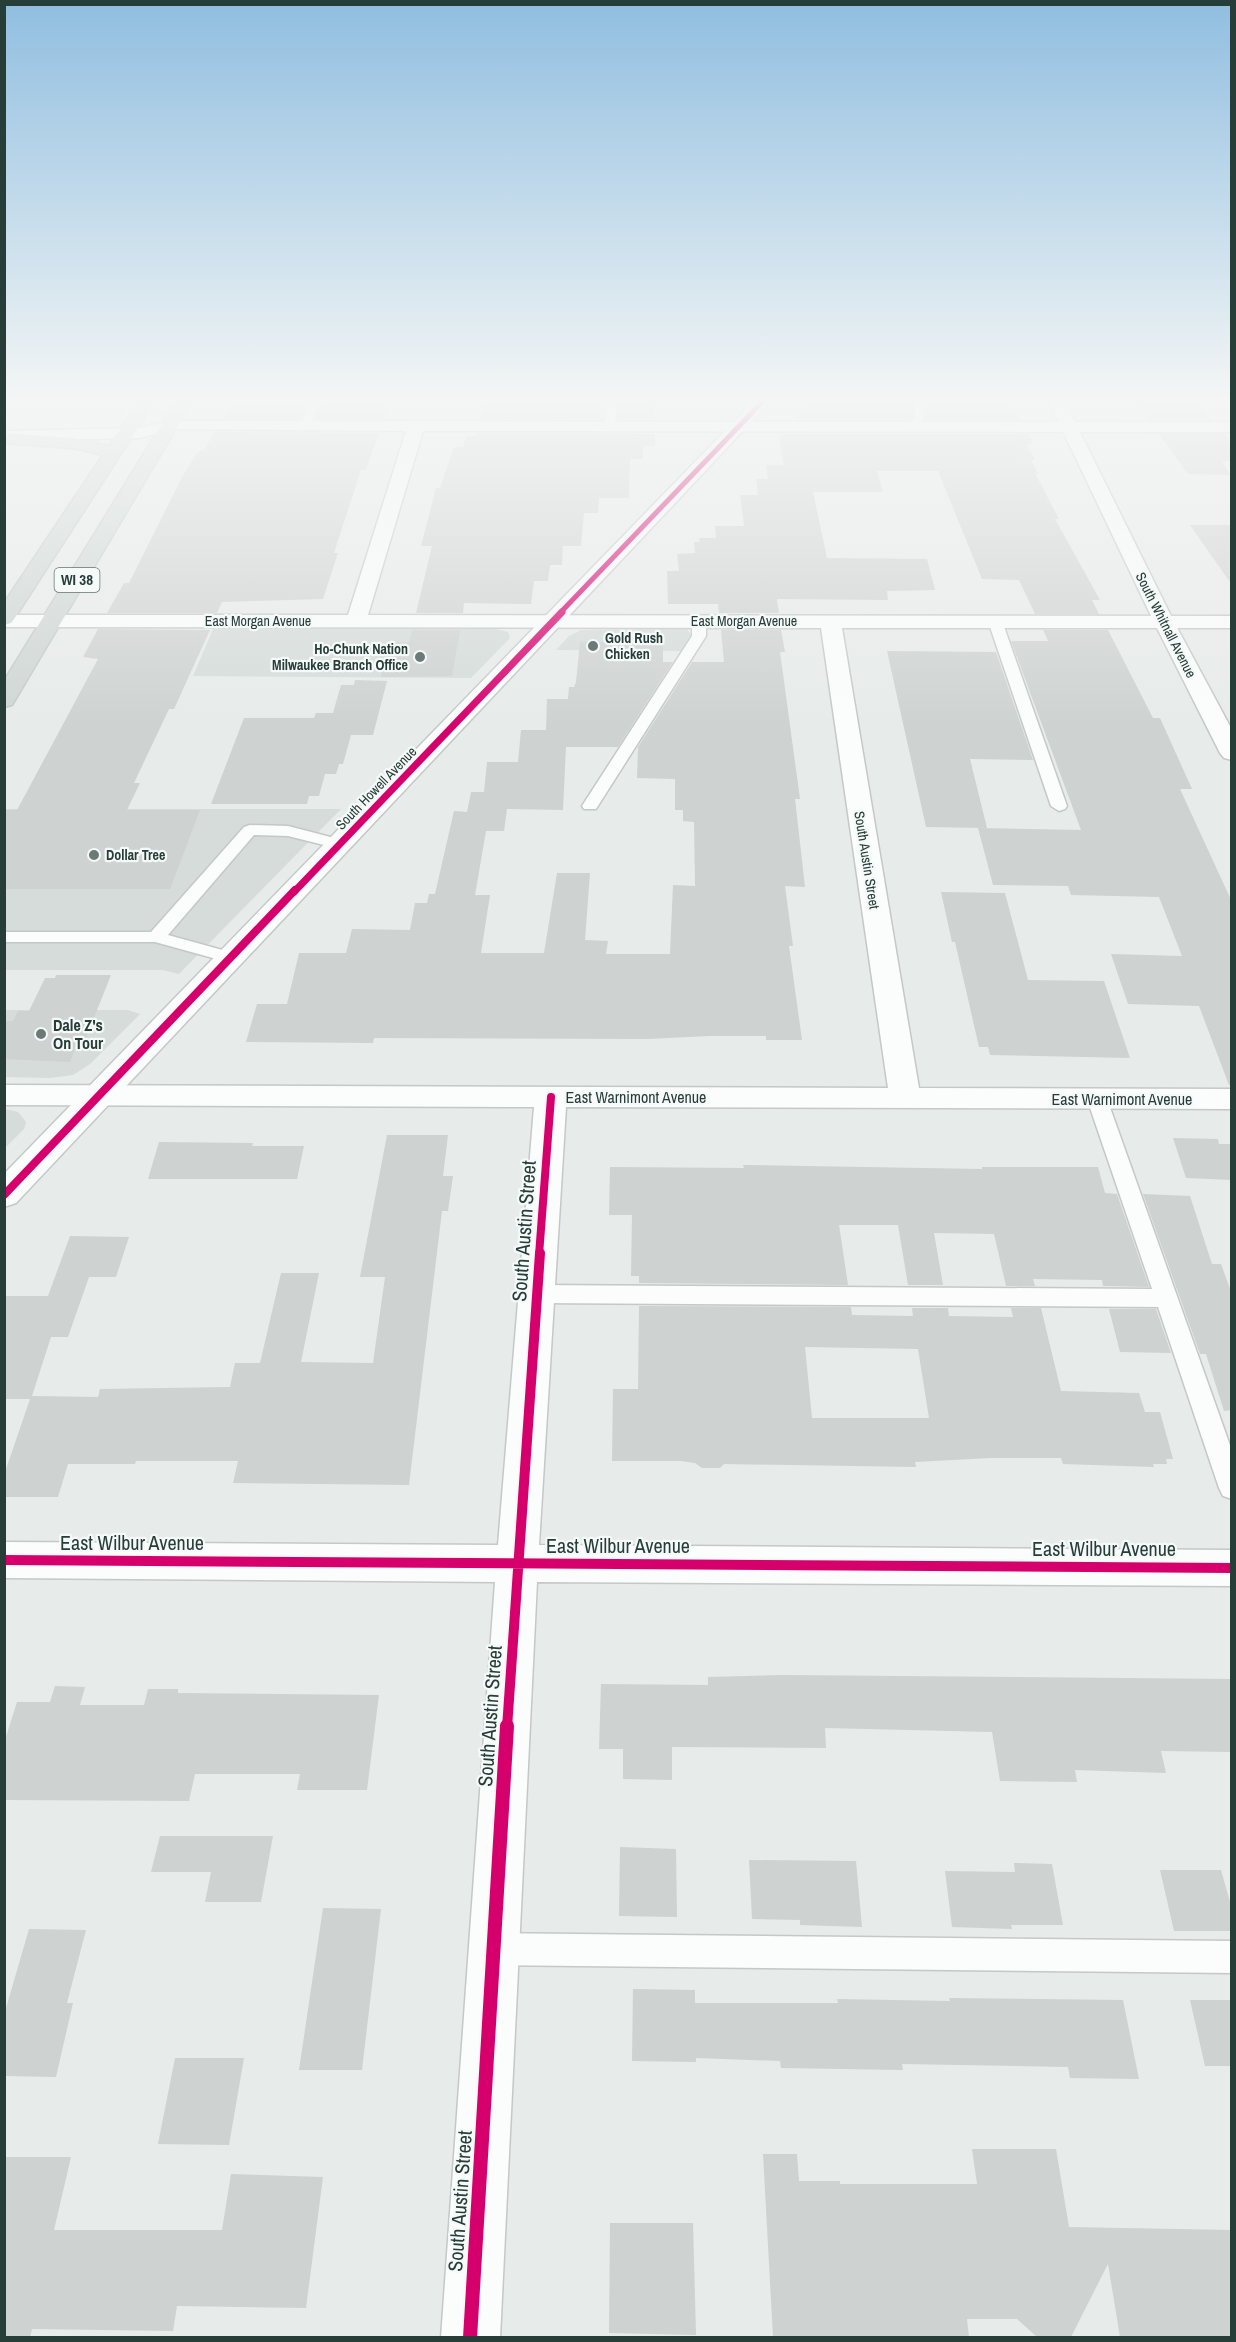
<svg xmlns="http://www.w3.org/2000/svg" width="1236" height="2342" font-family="'Archivo Narrow',sans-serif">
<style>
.built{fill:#d5dcd9}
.building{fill:#ced2d1;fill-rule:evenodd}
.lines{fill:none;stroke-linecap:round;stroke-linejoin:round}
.lane-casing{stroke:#c4c8c6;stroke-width:3}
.street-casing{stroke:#c4c8c6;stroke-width:3}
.secondary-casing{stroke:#c4c9c7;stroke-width:3}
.primary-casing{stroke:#c3cac8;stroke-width:3}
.path{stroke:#c3cac8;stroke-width:2;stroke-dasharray:1.5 2;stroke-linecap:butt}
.lane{fill:#fbfcfc;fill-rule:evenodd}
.street{fill:#fbfcfc;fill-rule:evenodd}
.secondary{fill:#fbfcfc;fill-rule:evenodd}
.primary{fill:#cfd6d4;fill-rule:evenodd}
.cycleway-far4-casing{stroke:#f5f9f8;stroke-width:8}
.cycleway-far3-casing{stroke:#f5f9f8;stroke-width:10}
.cycleway-far2-casing{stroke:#f5f9f8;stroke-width:12}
.cycleway-far1-casing{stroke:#f5f9f8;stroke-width:14}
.cycleway-casing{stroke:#f5f9f8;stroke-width:18}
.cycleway-far4{stroke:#d6006c;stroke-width:5}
.cycleway-far3{stroke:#d6006c;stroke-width:7}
.cycleway-far2{stroke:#d6006c;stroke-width:8}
.cycleway-far1{stroke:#d6006c;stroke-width:10}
.cycleway{stroke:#d6006c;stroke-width:14}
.poi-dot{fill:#6a7a76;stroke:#f5f9f8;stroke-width:2}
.labels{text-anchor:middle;stroke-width:4.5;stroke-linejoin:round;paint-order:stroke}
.far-street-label{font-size:14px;fill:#263d38;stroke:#f5f9f8}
.far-poi-label{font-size:14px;font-weight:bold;fill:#263d38;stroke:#f5f9f8;text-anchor:start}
.shield{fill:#f5f9f8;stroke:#647572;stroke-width:1.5}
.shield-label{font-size:15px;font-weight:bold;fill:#263d38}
.poi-label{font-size:16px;font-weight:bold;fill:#263d38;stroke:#f5f9f8;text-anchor:start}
.street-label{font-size:16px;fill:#263d38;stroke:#f5f9f8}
.near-street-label{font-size:20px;fill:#263d38;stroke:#f5f9f8}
</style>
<rect width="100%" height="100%" fill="#e7ebe9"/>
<path class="built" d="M5,398H134L122,413L112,416H5Z
M213,629H496L508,632L510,638L471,678L193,676Z
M687,629L691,635L681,651L556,650L569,636L581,630Z
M5,809H341L179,974L163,970H5Z
M5,1010H128L140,1014L90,1064L73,1075L50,1078L5,1077Z
M5,1109L18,1112L26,1122L24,1129L5,1148Z"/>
<path class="building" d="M493,398H605L603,419H480L483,403H492Z
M619,398H654V419H618Z
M826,398H916L911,419H795L811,401L822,403Z
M930,398H1008L1021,420L925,419Z
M1133,398H1194L1212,420H1148Z
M329,401H391L384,419H315L321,406H327Z
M229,406H306L301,419H222Z
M215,432L379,433L366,470H361L334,553H338L323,599L222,602L217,613H107L124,583H129L183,475L197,453L205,448Z
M477,433L655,434V446H643V459H630L629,498H599L598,513H584L581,546H563L562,565H550L548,581H534L531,604L464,603L463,613H416L432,546H421L436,488H440L454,447H463L466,436H476Z
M783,434H1029L1033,442L1027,445L1035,460H1031L1038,473H1035L1059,519H1055L1100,600H1092L1099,614H1035L1019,580L982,579L938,471H877L883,492H813L827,558L927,559L935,590L887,591L888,600L777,599L779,613H719L718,604H668L667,571H679L677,554L695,553L694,542H700L699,538H716L715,526H744L740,495H758L756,479H768L766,465H784L779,439Z
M1159,434H1224L1232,444V461H1222L1230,475L1188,474Z
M1190,525H1232V585Z
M98,629L210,630L174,709H169L134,783H140L127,810H200L170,889H4V810H17L98,659L83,657Z
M412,630H460L452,676L381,677L389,642H409Z
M721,630H781L785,652H780L800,799H795L805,887L785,886L793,946H789L802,1040H766V1036H709L648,1039L374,1038L373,1043L246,1042L257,1004H287L299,953H346L352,929L410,930L415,903H427L429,894H435L454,811L467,812L471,792H484L487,762H518L521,730H546L547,699H568L569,687H574L576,682L580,642H663V662H673L618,747H566L563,810L507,809L504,831H486L475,895H490L481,953H544L557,873H590L585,940L608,941L606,954H670L673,885L695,886L694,822L683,821V810H675V779L637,778L638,747L692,662H724Z
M1043,630H1108L1153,718H1160L1192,789H1180L1232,902V1084L1229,1085L1199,1006L1128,1004L1111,954L1182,956L1159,897L1071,895L1068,886L993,885L978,828L1081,830L1011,641H1048Z
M887,651L996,652L1033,760L970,759L987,828L926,827Z
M355,680L387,681L373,735H351L343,764H339L336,774H325L319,796H309L307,804H211L244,718H314L316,713H333L341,685H354Z
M941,892L1005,893L1028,980L1104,981L1130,1058L990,1055L988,1047H979L955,942H952Z
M56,975H111L86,1038H79L70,1062L4,1059V1021H13L18,1011H29L45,978H55Z
M387,1135H448L443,1176H453L448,1211H442L409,1485L233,1483L238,1461H136L135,1464H68L58,1497H4V1475L30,1399H4V1296H48L70,1236L129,1237L116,1277H89L68,1337H51L32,1396L98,1397L100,1389L230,1387L235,1363H260L281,1273H319L301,1362L373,1363L385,1277H360Z
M1173,1138L1218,1139L1219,1144H1232V1180L1186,1178Z
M159,1142L253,1143L252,1146H304L297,1179H148Z
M743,1165L982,1169V1167H1098L1105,1193L1117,1194L1149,1287L1103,1286L1102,1280L1033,1279L1035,1286H1006L994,1234L934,1233L943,1285H908L898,1225H839L848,1285L639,1283V1276H631L632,1215H609L610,1167L744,1168Z
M1143,1194L1190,1196L1212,1264H1221L1232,1294V1410L1224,1411L1206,1354H1200Z
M639,1306L851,1307L852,1315L913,1316L912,1308H948L949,1316L1013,1317L1011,1308H1041L1061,1391L1139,1393L1145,1412H1160L1173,1459H1166L1167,1464H1153L1154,1467L1063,1464L1061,1458H990L915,1462L916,1467L724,1464L720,1468H702L695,1463L681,1461H612L613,1389H638ZM805,1347L918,1349L929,1418H812Z
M1109,1309H1156L1171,1353L1120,1352Z
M784,1675L1232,1679V1752L1161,1751L1166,1773L1075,1770L1077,1782L1000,1781L992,1732L825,1728L826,1748L672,1747V1780L623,1779V1749H599L601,1684L708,1685V1677Z
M55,1686L85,1687L80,1705H144L148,1689H178V1693L379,1695L367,1790H297L300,1774H195L189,1801L4,1800V1743L17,1702H50Z
M160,1836H273L261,1902H205L211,1872H151Z
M620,1847L676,1849L677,1917L619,1916Z
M749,1860L856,1861L862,1927L800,1925V1920L752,1919Z
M1014,1863L1052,1864L1063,1925H1011L1012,1929L952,1927L945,1871L1015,1872Z
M1160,1870H1221L1232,1909V1931H1174Z
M323,1908L381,1909L362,2070H299Z
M29,1929L86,1930L67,2003H73L56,2077L4,2076V2015Z
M633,1989L695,1990V2003H838L837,1999L950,2001L949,1998L1123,2000L1139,2079L1070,2078L1068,2067L902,2064L903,2070L781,2068L780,2061L696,2058V2062L632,2061Z
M1190,2000H1232V2066H1205Z
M175,2058H244L229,2145L158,2144Z
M972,2149H1056L1069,2227L1232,2230V2337H1120L1108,2264L1071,2337H1037L1017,2319H967L969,2337H773L763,2154H797L799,2181H840V2184H977Z
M4,2157H71L54,2230H222L231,2174L323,2177L306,2308L177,2306L173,2331L32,2329L30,2337H4Z
M610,2223H693L696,2335L609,2333Z"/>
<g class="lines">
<g class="lane-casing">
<path id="lane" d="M4,398H10L4,402Z
M312,398H322L310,426L301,428L300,426Z
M607,398H617L615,426L610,429L605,426Z
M918,398H928L921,427L916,430L911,427Z
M699,617L706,621V636L596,809H584L582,806L692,636V621Z
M995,617L1002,621L1067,806L1065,809L1059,811L1051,806L988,621Z
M250,825L288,826L346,841L348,844L340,849L288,836L254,835L168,935L237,954L240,958L237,962L231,963L155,942H4V932H151L244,827Z
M1097,1092L1104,1094L1107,1099L1232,1451V1499L1223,1496L1219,1488L1158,1307L538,1303L530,1300L527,1294L530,1288L538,1285L1152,1289L1087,1099L1090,1094Z
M494,1933L1232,1941V1973L494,1965L483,1960L478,1949L483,1938Z"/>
</g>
<g class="street-casing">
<path id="street" d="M169,421L1232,422V432L423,431L368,615L1232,616V628H842L919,1088L1232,1089V1109L566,1107L539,1545L1232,1550V1586L537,1582L500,2338H441L495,1582L4,1578V1542L498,1545L534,1107L4,1105V1085L888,1088L821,628L4,627V615H348L406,431L163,429L161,426L163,423Z"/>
</g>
<g class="secondary-casing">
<path id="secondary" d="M757,398H774L16,1203L4,1207V1174Z
M1047,398H1063L1174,622L1232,730V760L1224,758L1220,753L1154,622Z
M169,421L175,423L177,426L175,429L139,438L4,441V431L139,428Z"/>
</g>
<g class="primary-casing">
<path id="primary" d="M141,398H157L14,619L11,623L4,625V603L103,455L73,448L4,443V433L73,438L109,446Z
M178,398H194L15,700L12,705L4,707V681Z"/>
</g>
<path class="path" d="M28,407L36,398"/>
<use href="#lane" class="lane"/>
<use href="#street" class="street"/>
<use href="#secondary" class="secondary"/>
<use href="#primary" class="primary"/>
<g class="cycleway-far4-casing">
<path id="cycleway-far4" d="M560,613L766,398"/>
</g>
<g class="cycleway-far3-casing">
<path id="cycleway-far3" d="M294,892L562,612"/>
</g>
<g class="cycleway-far2-casing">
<path id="cycleway-far2" d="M4,1195L295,890
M539,1255L551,1097"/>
</g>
<g class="cycleway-far1-casing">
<path id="cycleway-far1" d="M4,1560L1232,1568
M507,1728L540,1253"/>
</g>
<g class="cycleway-casing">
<path id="cycleway" d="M470,2338L507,1726"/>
</g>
<use href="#cycleway-far4" class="cycleway-far4"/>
<use href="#cycleway-far3" class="cycleway-far3"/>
<use href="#cycleway-far2" class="cycleway-far2"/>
<use href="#cycleway-far1" class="cycleway-far1"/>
<use href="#cycleway" class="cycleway"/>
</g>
<linearGradient id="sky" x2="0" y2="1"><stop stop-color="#90bee0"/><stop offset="0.55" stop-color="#f4f6f5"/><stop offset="1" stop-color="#f4f6f5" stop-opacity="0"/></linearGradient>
<rect width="1236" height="726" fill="url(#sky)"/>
<g class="poi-dot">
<circle cx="593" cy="646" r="6"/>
<circle cx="420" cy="657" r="6"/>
<circle cx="94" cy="855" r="6"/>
<circle cx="41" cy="1034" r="6"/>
</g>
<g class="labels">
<g class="far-street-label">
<text x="258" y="626">East Morgan Avenue</text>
<text x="744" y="626">East Morgan Avenue</text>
<text transform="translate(1166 625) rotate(63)" y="5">South Whitnall Avenue</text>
<text transform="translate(376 788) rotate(-46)" y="5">South Howell Avenue</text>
<text transform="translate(867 860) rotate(81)" y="5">South Austin Street</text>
</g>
<g class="far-poi-label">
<text x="605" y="643">Gold Rush<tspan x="605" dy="16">Chicken</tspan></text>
<text x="408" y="654" text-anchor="end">Ho-Chunk Nation<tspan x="408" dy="16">Milwaukee Branch Office</tspan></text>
<text x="106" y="860">Dollar Tree</text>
</g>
<rect class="shield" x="54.5" y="568" width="45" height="24" rx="4.5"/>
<g class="shield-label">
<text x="77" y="585">WI 38</text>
</g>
<g class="poi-label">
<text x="53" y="1031">Dale Z's<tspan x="53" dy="18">On Tour</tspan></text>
</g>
<g class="street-label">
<text x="636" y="1103">East Warnimont Avenue</text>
<text x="1122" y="1105">East Warnimont Avenue</text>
</g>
<g class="near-street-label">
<text transform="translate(524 1231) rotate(-86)" y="7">South Austin Street</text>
<text x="132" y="1550">East Wilbur Avenue</text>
<text x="618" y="1553">East Wilbur Avenue</text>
<text x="1104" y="1556">East Wilbur Avenue</text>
<text transform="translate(490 1716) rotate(-86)" y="7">South Austin Street</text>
<text transform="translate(460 2201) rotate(-86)" y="7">South Austin Street</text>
</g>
</g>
<rect width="1236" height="2342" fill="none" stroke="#263d38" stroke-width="12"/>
</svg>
